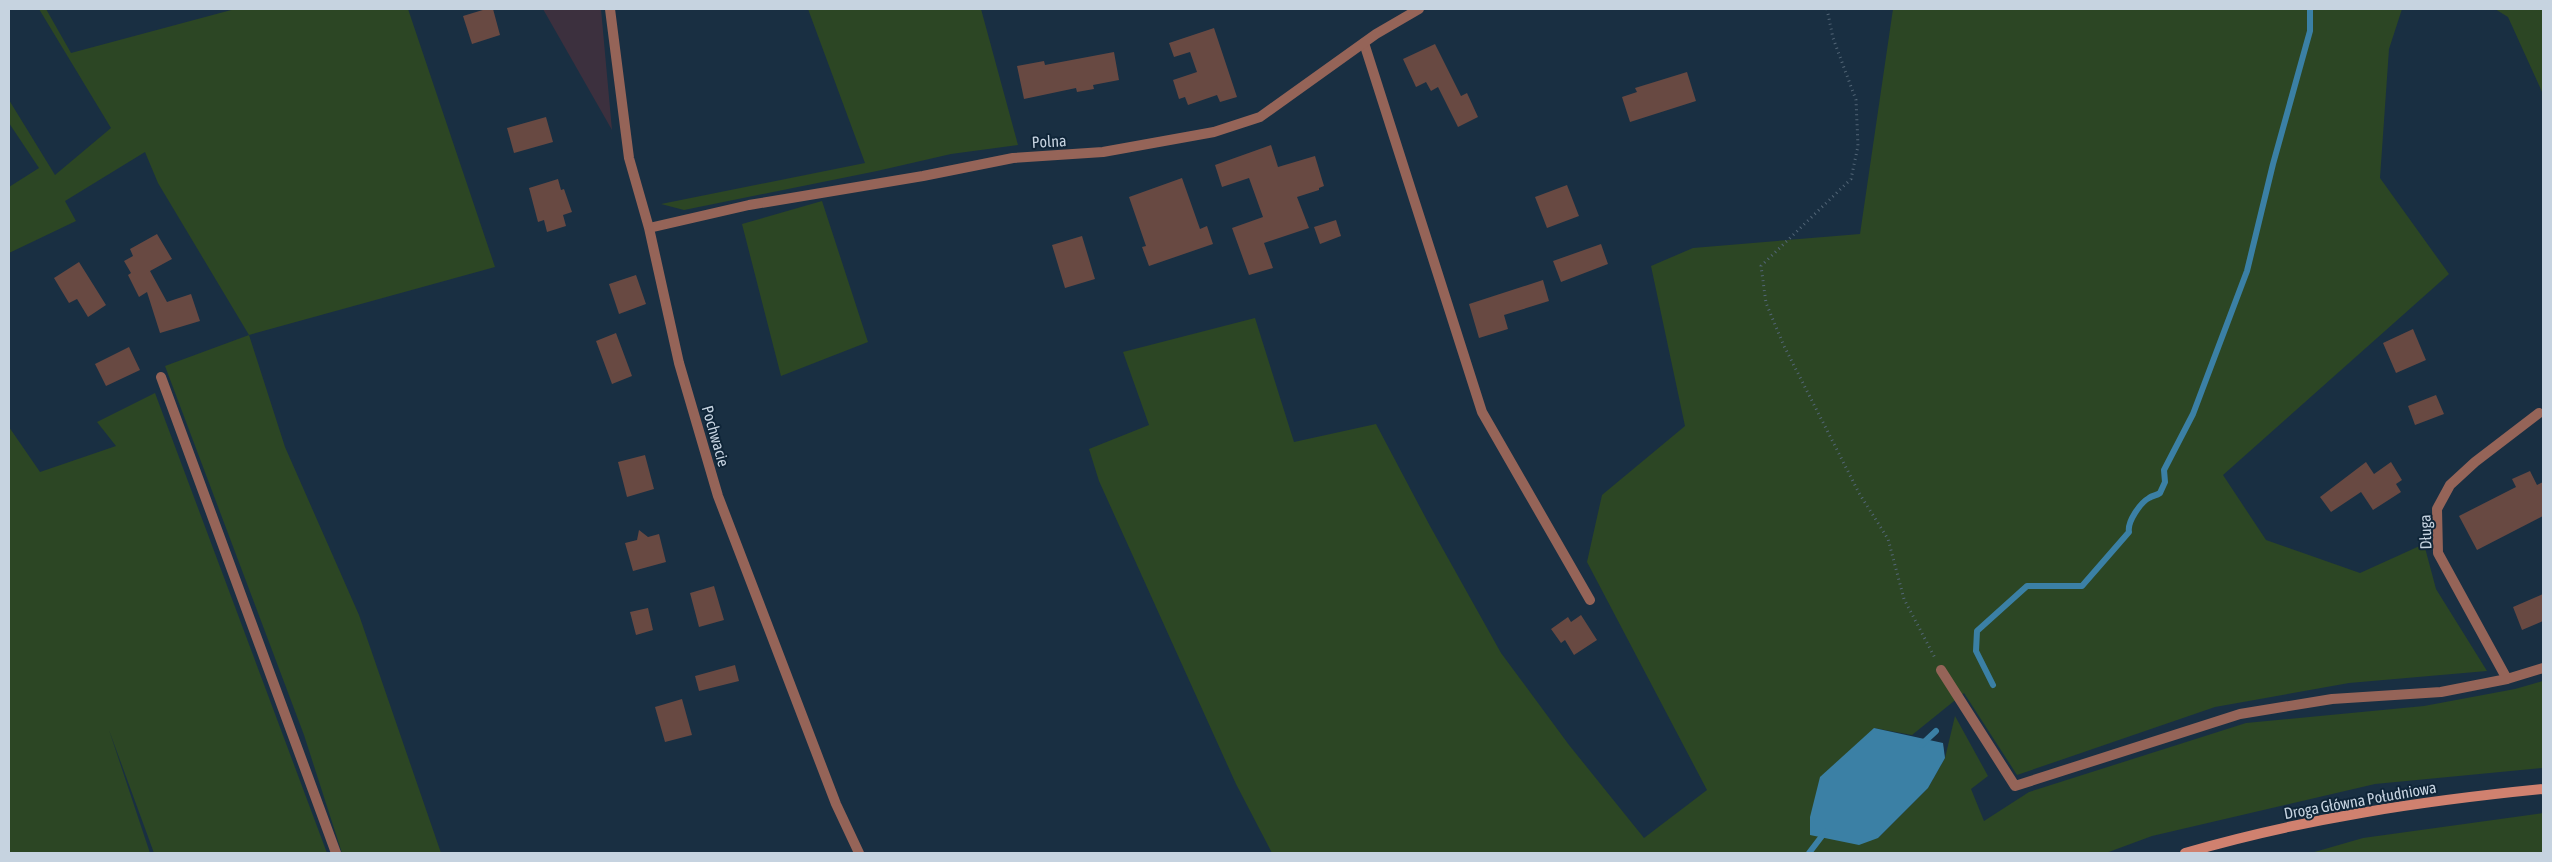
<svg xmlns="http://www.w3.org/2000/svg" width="2552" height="862" font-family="'Asap Condensed',sans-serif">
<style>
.commercial{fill:#3c303e}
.green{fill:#2c4624}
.water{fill:#3b80a5}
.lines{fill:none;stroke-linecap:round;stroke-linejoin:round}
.stream{stroke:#3b80a5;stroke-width:6}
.building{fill:#684942}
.path{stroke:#536677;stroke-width:3;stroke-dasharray:1 4;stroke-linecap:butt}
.lane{stroke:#956458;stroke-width:10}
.street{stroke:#956458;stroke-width:10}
.secondary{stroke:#d0816f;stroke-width:10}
.labels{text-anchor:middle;stroke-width:4;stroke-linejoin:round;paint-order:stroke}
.street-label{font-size:16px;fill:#c6d3e0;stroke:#0f2538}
</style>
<rect width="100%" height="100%" fill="#192f42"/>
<path class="commercial" d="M543,9H601L612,130Z"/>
<path class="green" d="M39,9H46L71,53L235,9H408L495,267L249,335L285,447L359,615L441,853H342L304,735L165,366L249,335L158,183L145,152L65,201L76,221L9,253V187L39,168L9,123V100L55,175L111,128Z
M808,9H981L1018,145L951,154L877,171L684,210L661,204L865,163Z
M1893,9H2402L2389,49L2380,178L2449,274L2223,475L2266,540L2360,573L2424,544L2436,589L2487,671L2349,683L2215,707L2017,775L1964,693L1912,735L1874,728L1878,838L1928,788L1945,758L1955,716L1988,776L1971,789L1984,821L2029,792L2246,723L2424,706L2515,689L2543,681V768L2375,784L2152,836L2106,853H1272L1236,784L1099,481L1089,449L1149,425L1123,352L1255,318L1294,442L1376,424L1430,526L1501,653L1569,745L1644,838L1707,790L1587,562L1602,495L1685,426L1651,266L1693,248L1860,234Z
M2495,9H2543V94L2508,17Z
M822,201L868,342L781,376L742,224Z
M155,393L327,853H154L109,730L150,853H9V427L40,472L116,446L97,422Z
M2543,813V853H2311L2363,838Z"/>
<path class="water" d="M1874,728L1943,743L1945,758L1928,788L1878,838L1859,845L1810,835V817L1820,777Z"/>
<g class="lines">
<path class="stream" d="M1993,685L1976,651L1977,631L2027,586H2082L2129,532C2127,522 2140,503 2149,498C2153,495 2156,496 2160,493L2165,482L2164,470L2193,414L2247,271L2273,164L2310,31V9
M1921,745L1936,731
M1809,853L1825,832"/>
</g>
<path class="building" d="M486,9H493L500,35L472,44L463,16Z
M1214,28L1237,97L1220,102L1217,95L1188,105L1185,97L1179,99L1173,80L1197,72L1190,52L1174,57L1169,43Z
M1435,44L1461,96L1467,93L1478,117L1458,127L1438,87L1431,91L1426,82L1416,87L1403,59Z
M1114,52L1119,80L1093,85L1094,89L1077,92L1076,88L1024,99L1017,66L1044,61L1045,65Z
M1687,72L1696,101L1630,122L1622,97L1637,92L1635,88Z
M546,117L553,142L514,153L507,128Z
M1271,145L1278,167L1315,156L1324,186L1319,188V190L1297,197L1309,228L1264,243L1273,268L1249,275L1232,228L1263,217L1249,178L1222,187L1215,165Z
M1182,178L1200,229L1207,226L1213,244L1149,266L1142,247L1146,246L1129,197Z
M558,179L561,190L564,189L572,212L563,215L566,226L547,232L544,220L538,222L529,188Z
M1567,185L1579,216L1547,228L1535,197Z
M1336,220L1341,236L1320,244L1314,227Z
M157,234L172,259L150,271L167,302L191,294L200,321L160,333L147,292L139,297L128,275L131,273L124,261L133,256L130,249Z
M1082,236L1095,279L1065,288L1052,245Z
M1601,244L1608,264L1561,282L1553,261Z
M79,262L106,305L88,317L77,299L69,303L54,278Z
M636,275L646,304L619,314L609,284Z
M1543,280L1549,301L1504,315L1508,329L1479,338L1469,304Z
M2413,329L2426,360L2396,373L2383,343Z
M616,333L632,376L612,384L596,341Z
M129,347L140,370L106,386L95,364Z
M2436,395L2444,414L2415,425L2408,406Z
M645,455L654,489L627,497L618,462Z
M2366,462L2374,474L2391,462L2402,480L2396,484L2401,492L2373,510L2361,492L2331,512L2320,497Z
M2530,471L2537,485L2543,482V516L2477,550L2459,516L2516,487L2512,479Z
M639,530L648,537L659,534L666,562L633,571L625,543L637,540Z
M714,586L724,620L699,627L690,593Z
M2543,594V621L2522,630L2513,607Z
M648,608L653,630L636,635L630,612Z
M1581,615L1597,640L1574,655L1565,640L1561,643L1551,629L1568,617L1571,622Z
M735,665L739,681L699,691L695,676Z
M682,699L692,735L665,742L655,707Z"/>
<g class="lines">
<path class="path" d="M1827,9L1833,38L1856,100L1858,146L1851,179L1761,266L1766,303L1784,346L1859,493L1888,539L1904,599L1935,658"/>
<path class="lane" d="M1364,43L1482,412L1590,600
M161,377L336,853"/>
<path class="street" d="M610,9L629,158L649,228L679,363L718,496L836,804L859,853
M649,228L749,205L923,176L1013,158L1103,152L1214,132L1260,117L1376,34L1419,9
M1941,670L2015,786L2240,714L2332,699L2441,692L2507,679L2543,668
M2507,679L2438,553L2437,509L2450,485L2475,462L2539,413"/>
<path class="secondary" d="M2185,853C2301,819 2422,801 2543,789"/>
</g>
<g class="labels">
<g class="street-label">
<text transform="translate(1049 141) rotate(-3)" y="6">Polna</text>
<text transform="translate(716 436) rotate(74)" y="6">Pochwacie</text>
<text transform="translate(2425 532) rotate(-92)" y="6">Długa</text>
<text transform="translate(2360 800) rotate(-10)" y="6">Droga Główna Południowa</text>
</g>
</g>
<rect width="2552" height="862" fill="none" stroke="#c6d3e0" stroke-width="20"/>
</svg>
